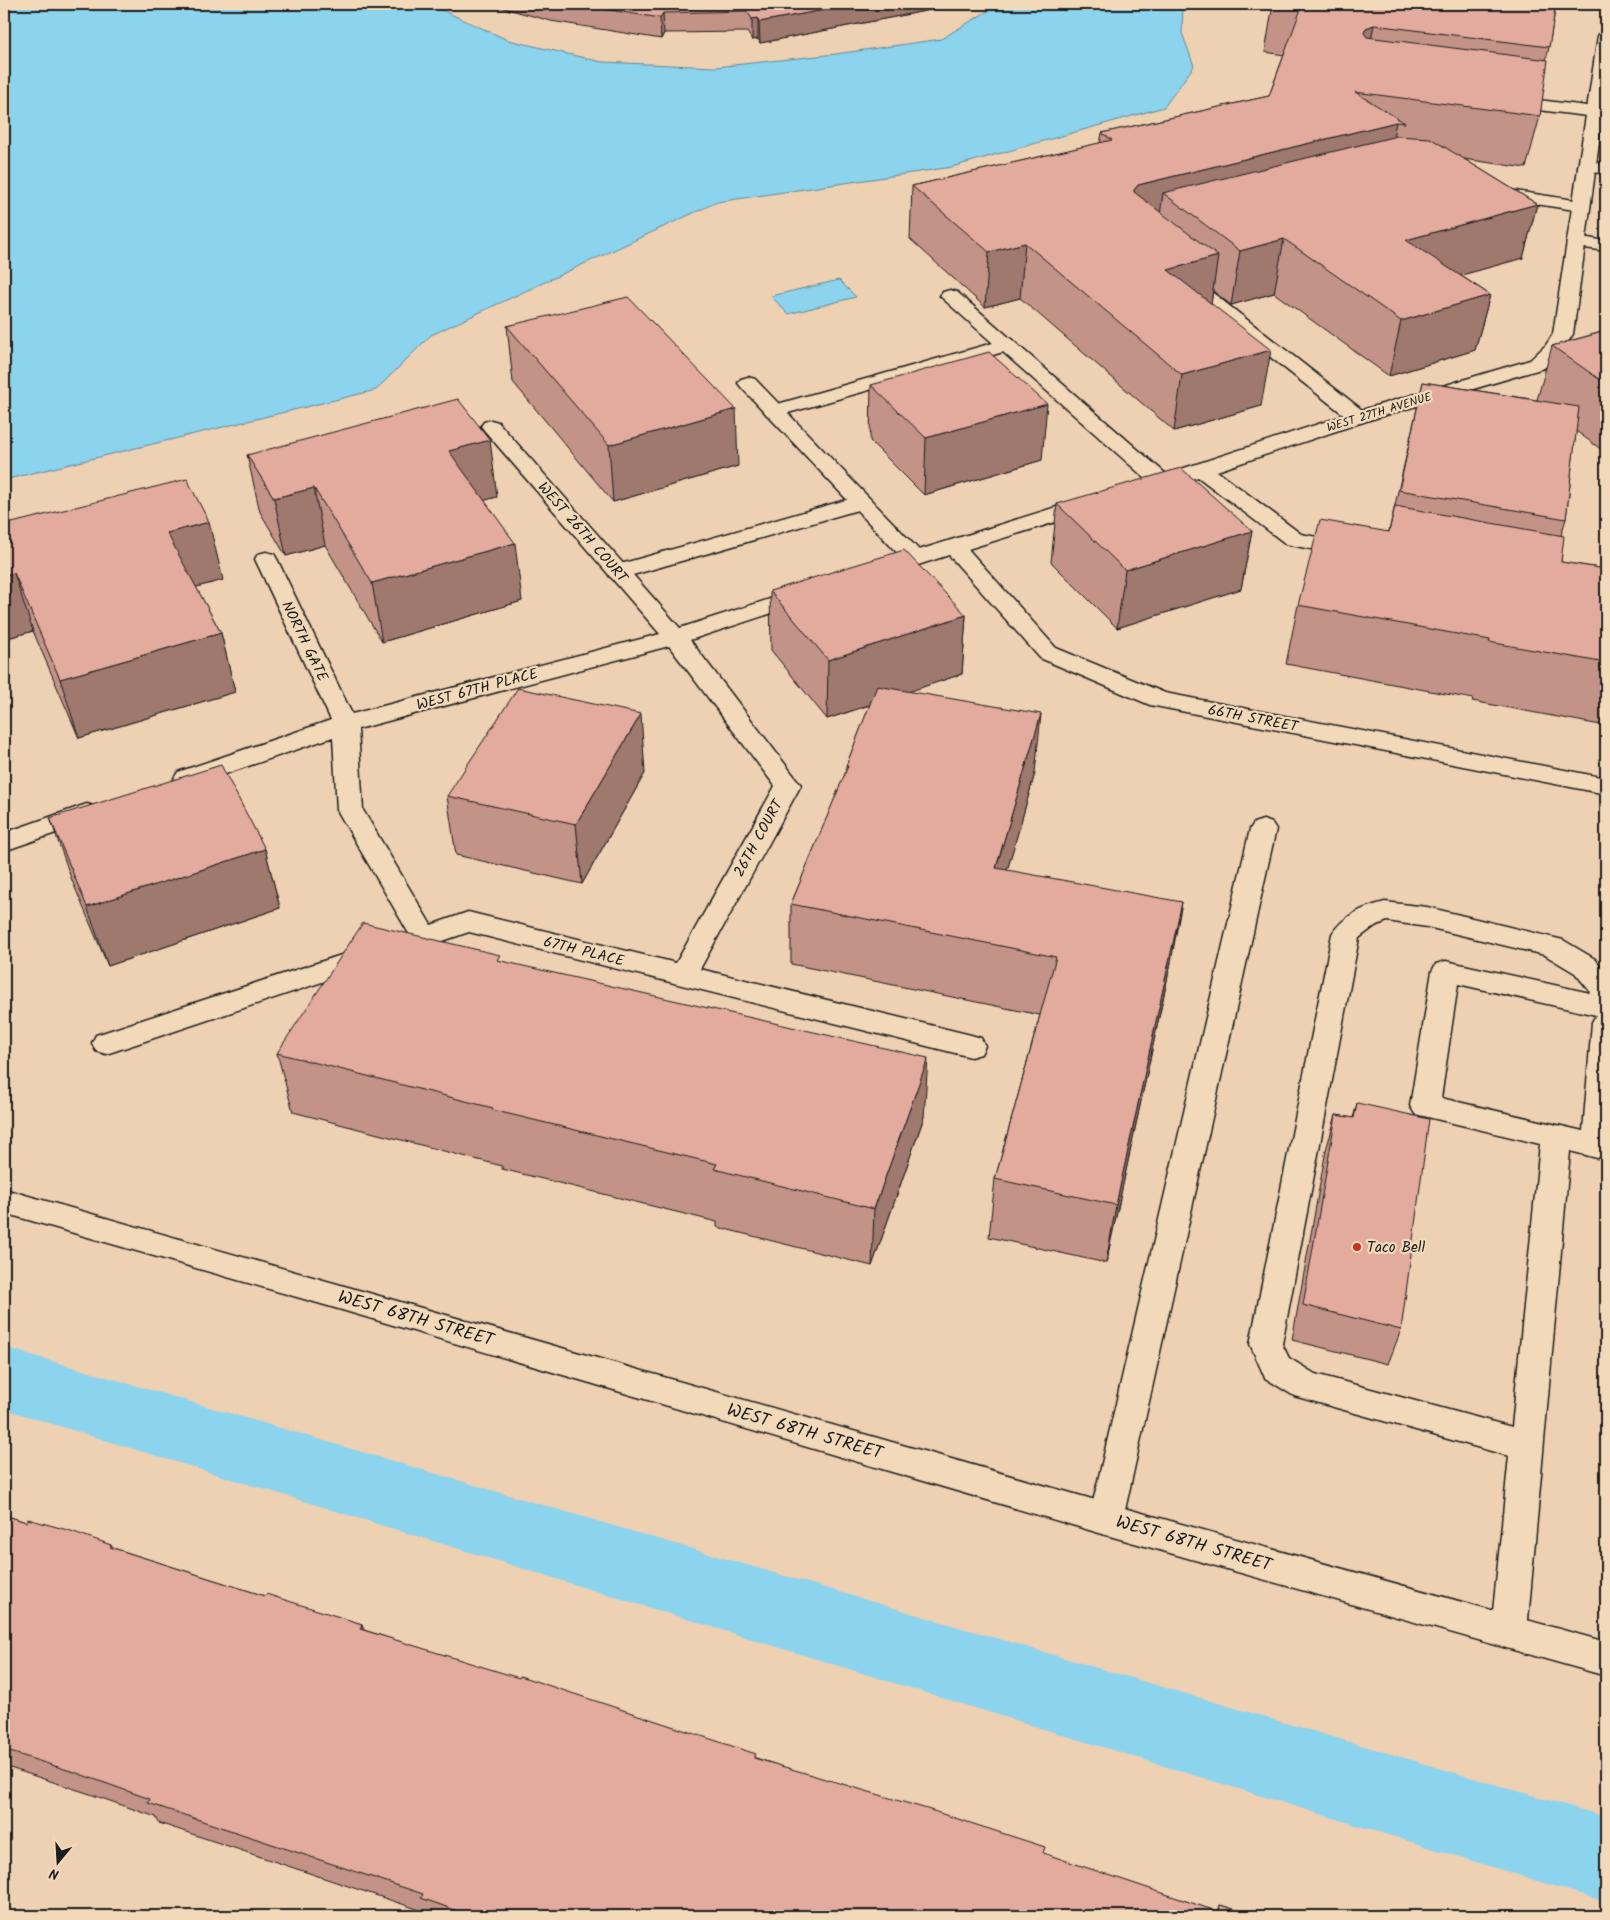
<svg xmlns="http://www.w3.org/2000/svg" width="1610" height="1920" font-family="Kalam,sans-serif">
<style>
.water{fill:#8cd3ed;stroke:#5f8a99}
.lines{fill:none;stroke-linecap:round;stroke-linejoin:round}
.canal{fill:#8cd3ed;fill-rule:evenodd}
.service-casing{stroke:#1c1c1c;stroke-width:3}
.minor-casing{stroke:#1c1c1c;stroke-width:3}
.secondary-casing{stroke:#1c1c1c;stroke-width:3}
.service{fill:#f1d9b9;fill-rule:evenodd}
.minor{fill:#f1d9b9;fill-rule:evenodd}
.secondary{fill:#f1d9b9;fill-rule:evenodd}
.wall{fill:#c39387;stroke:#1c1c1c}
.shaded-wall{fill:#9f786e;stroke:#1c1c1c}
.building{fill:#e3ab9d;stroke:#1c1c1c}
.poi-dot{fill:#c8321e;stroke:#f1d9b9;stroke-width:2}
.labels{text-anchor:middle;stroke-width:4.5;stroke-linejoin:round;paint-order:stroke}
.far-street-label{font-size:12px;fill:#1c1c1c;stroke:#f1d9b9}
.street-label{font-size:15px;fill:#1c1c1c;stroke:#f1d9b9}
.poi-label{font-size:15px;fill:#1c1c1c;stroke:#f1d9b9;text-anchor:start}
.near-street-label{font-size:18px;fill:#1c1c1c;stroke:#f1d9b9}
</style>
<rect width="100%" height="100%" fill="#eed0b3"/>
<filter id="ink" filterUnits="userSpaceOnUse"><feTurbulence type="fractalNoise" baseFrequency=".02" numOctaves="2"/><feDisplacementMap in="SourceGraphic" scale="10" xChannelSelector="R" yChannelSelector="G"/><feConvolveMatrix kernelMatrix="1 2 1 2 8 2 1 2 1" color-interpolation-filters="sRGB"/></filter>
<g filter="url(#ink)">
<path class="water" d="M4,4H428L508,40L602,62L715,67L836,54L941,39L993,8L996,4H1183L1182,33L1194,66L1164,107L952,167L717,202L431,335L376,390L4,480Z
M839,280L856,297L788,314L771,296Z"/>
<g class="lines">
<path class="canal" d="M4,1347L1606,1817V1902L4,1409Z"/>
<g class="service-casing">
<path id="service" d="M1505,96L1595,107L1601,108L1603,112L1601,116L1595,117L1499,105L1497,101L1499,97Z
M1587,161L1606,164V174L1581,170L1578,166L1581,162Z
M1489,187L1581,201L1587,202L1590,206L1587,210L1581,211L1483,196L1480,192L1483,188Z
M1576,236L1606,241V251L1570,246L1567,242L1570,238Z
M1183,273L1190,275L1366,413L1369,417L1366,421L1359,423L1352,421L1176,283L1174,279L1176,275Z
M1007,339L1014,341L1017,345L1014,349L774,417L767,415L764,411L767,407Z
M860,496L868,497L871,502L868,507L626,577L618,579L610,577L607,572L610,567Z
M1263,820L1272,823L1276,829L1123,1519L1118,1530L1106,1535L1094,1530L1089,1519L1250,829L1254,823Z
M1385,902L1427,907L1563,940L1595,959L1606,973V1155L1597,1158L1570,1151L1527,1631L1522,1643L1509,1648L1496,1643L1491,1631L1509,1456L1294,1396L1265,1378L1250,1344L1332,934C1343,915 1365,907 1385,902ZM1387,921L1427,927L1545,955L1575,973L1589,990L1590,993L1446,961L1436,964L1432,971L1410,1106L1415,1114L1540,1144L1512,1427L1315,1374L1289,1358L1282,1344L1359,938L1375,926ZM1458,984L1596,1015L1592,1022L1583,1131L1441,1098Z"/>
</g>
<g class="minor-casing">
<path id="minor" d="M1606,31V91L1573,334L1561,353L1544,368L1366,421L1217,471L1301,534L1358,545L1361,550L1358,555L1350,557L1286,544L1198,477L1151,492L1143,491L1140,486L1147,480L940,296L943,292L950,290L957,292L1166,474L1352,413L1530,360L1546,345L1553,334L1598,36L1600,33Z
M748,377L755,379L919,550L1082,499L1090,497L1098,499L1101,504L1098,509L968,549L1056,648L1165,693L1606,778V794L1150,705L1040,658L949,555L884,576L876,578L868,576L865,571L868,566L900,556L741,387L738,383L741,379Z
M491,420L498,422L680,628L804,588L812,590L815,595L812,600L690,640L801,785L700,969L971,1035L981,1038L985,1046L981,1054L971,1057L469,932L425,947L415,944L337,810L333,737L196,784L187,786L178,784L174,778L178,772L331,720L255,559L258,554L266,552L274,554L277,559L352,714L660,634L484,430L481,426L484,422ZM669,646L775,786L676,963L468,912L431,925L363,810L358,729Z
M87,804L96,807L100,813L96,819L4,851V833Z
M369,946L379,949L383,956L379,963L106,1054L96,1051L92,1043L96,1035Z"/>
</g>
<g class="secondary-casing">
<path id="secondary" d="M4,1189L1106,1503L1606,1642V1676L1106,1535L342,1310L4,1213Z"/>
</g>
<use href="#service" class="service"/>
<use href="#minor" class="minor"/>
<use href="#secondary" class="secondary"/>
</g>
<path class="wall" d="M489,4H951V6L760,43L758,39L752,40L747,32L664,33L661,39L551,21Z
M1273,4H1556L1549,47L1546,60L1540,116L1526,168L1464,159L1537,204L1523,258L1460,275L1490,295L1475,350L1389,376L1274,293L1231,305L1213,291L1211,303L1261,406L1174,431L1020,298L985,307L910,239L912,186L1100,143L1102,133L1269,96L1284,55L1265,52Z
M1606,316V453L1576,431L1566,519L1561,535V562L1606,569V726L1472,701L1473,699L1286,664L1298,605L1389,531L1423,382L1537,400L1552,346L1605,331Z
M507,326L738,466L613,502L513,382Z
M871,385L1042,460L924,495L870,441Z
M247,455L497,497L484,500L522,601L382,642L325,545L286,556L260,512Z
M1057,504L1252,531L1241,589L1117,628L1051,562Z
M4,525L223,580L196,587L221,633L235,692L79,738L33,631L4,639Z
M770,591L966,615L962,674L909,691L1035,773L1007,870L1171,962L1106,1263L989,1237L995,1179L1040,1015L791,964V904L846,772V766L870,705L827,719L771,650Z
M645,773L582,884L456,855L447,796Z
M50,818L265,849L280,908L108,966L71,878Z
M501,961L924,1117L872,1266L717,1227V1222L502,1169V1166L293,1112L277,1053Z
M1357,1103L1401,1330L1388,1364L1292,1340L1326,1150L1336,1115L1353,1118Z
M4,1515L26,1522L111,1545L113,1548L265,1596L362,1624L364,1630L756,1758L1218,1912L1220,1905L1257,1916H428L426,1912L159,1823L156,1817L87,1793L4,1766Z"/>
<path class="shaded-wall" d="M856,4H951V6L760,43L759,22Z
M663,13L664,33L661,39L660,18Z
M758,18V39L752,40V19Z
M1374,25L1364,75V33L1366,28Z
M1396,122L1386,174L1163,193L1158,231L1132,238L1134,190L1138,185Z
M1537,204L1523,258L1394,294L1406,240Z
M1284,239L1274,293L1231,305L1240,251Z
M1025,243L1020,298L985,307L989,252Z
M1218,256L1210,311L1168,270Z
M1490,295L1475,350L1389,376L1401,321Z
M1271,350L1261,406L1174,431L1182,375Z
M1047,404L1042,460L924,495L926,438Z
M736,409L738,466L613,502L609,445Z
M490,440L497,497L457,508L449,451Z
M314,488L325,545L286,556L274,498Z
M209,522L223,580L182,591L167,533Z
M1252,531L1241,589L1117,628L1125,570Z
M515,543L522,601L382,642L372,583Z
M14,573L33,631L4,639V575Z
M966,615L962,674L827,719L828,660Z
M221,633L235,692L79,738L60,679Z
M641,714L645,773L582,884L576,824Z
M1041,714L1035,773L991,927L996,868Z
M265,849L280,908L108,966L87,907Z
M1182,902L1171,962L1106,1263L1116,1205Z
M928,1058L924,1117L872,1266L874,1209Z
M362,1624L369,1645L360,1629Z"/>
<path class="building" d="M572,4H856L759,22L758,18L752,19L747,11L663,13L660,18Z
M1279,4H1556L1549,47L1374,25L1366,28L1364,33L1367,37L1548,60L1540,116L1355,92L1405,123L1396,122L1138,185L1134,190V192L1218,256L1168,270L1271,350L1182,375L1025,243L989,252L912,186L1112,140L1102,133L1269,96L1302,6Z
M1397,136L1430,138L1537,204L1406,240L1490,295L1401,321L1284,239L1240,251L1163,193Z
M628,297L736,409L609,445L507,326Z
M1606,331V384L1552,346Z
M989,352L1047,404L926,438L871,385Z
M1423,382L1579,407L1566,519L1399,490Z
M458,399L490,440L449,451L515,543L372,583L314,488L274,498L247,455Z
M1181,468L1252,531L1125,570L1057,504Z
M187,479L209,522L167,533L221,633L60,679L14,573L4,575V525Z
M1395,506L1564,536L1561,562L1606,569V663L1489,642L1490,640L1298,605L1320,520L1389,532Z
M904,550L966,615L828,660L770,591Z
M877,686L1041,714L996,868L1182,902L1116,1205L995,1179L1056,957L791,904L848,766H846Z
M518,688L641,714L576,824L447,796Z
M221,765L265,849L87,907L50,818Z
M363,923L500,955L497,960L928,1058L874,1209L714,1169L717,1164L492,1110L493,1108L277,1053Z
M1357,1103L1429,1119L1401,1330L1303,1305L1336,1115L1354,1118Z
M4,1515L26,1522L28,1519L71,1531L111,1545L110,1547L265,1596L266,1594L362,1624L360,1629L519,1678L520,1676L756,1754L754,1758L927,1809L1045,1847L1043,1853L1219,1912L1220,1905L1257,1916H472L421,1898L423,1894L148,1803L150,1799L74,1772L4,1750Z"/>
</g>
<circle class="poi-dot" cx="1357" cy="1247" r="5"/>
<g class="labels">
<g class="far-street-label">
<text transform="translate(1379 412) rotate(-17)" y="4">WEST 27TH AVENUE</text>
</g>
<g class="street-label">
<text transform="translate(583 532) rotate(49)" y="5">WEST 26TH COURT</text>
<text transform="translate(305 641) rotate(64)" y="5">NORTH GATE</text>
<text transform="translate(477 689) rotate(-15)" y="5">WEST 67TH PLACE</text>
<text transform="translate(1253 718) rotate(11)" y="5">66TH STREET</text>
<text transform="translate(758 838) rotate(-61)" y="5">26TH COURT</text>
<text transform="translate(584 951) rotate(14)" y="5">67TH PLACE</text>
</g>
<g class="poi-label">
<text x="1367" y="1252">Taco Bell</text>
</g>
<g class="near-street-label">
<text transform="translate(416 1318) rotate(16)" y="6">WEST 68TH STREET</text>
<text transform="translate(805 1431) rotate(16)" y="6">WEST 68TH STREET</text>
<text transform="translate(1194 1543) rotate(16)" y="6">WEST 68TH STREET</text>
</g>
</g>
<rect width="1610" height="1920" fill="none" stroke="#f1d9b9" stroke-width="20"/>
<rect x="10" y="10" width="1590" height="1900" fill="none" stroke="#1c1c1c" stroke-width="2" filter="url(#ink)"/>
<g transform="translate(58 1862) rotate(198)" stroke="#f1d9b9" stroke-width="4" paint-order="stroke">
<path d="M0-4L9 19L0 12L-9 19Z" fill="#1c1c1c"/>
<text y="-8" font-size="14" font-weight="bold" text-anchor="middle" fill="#1c1c1c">N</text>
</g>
</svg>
